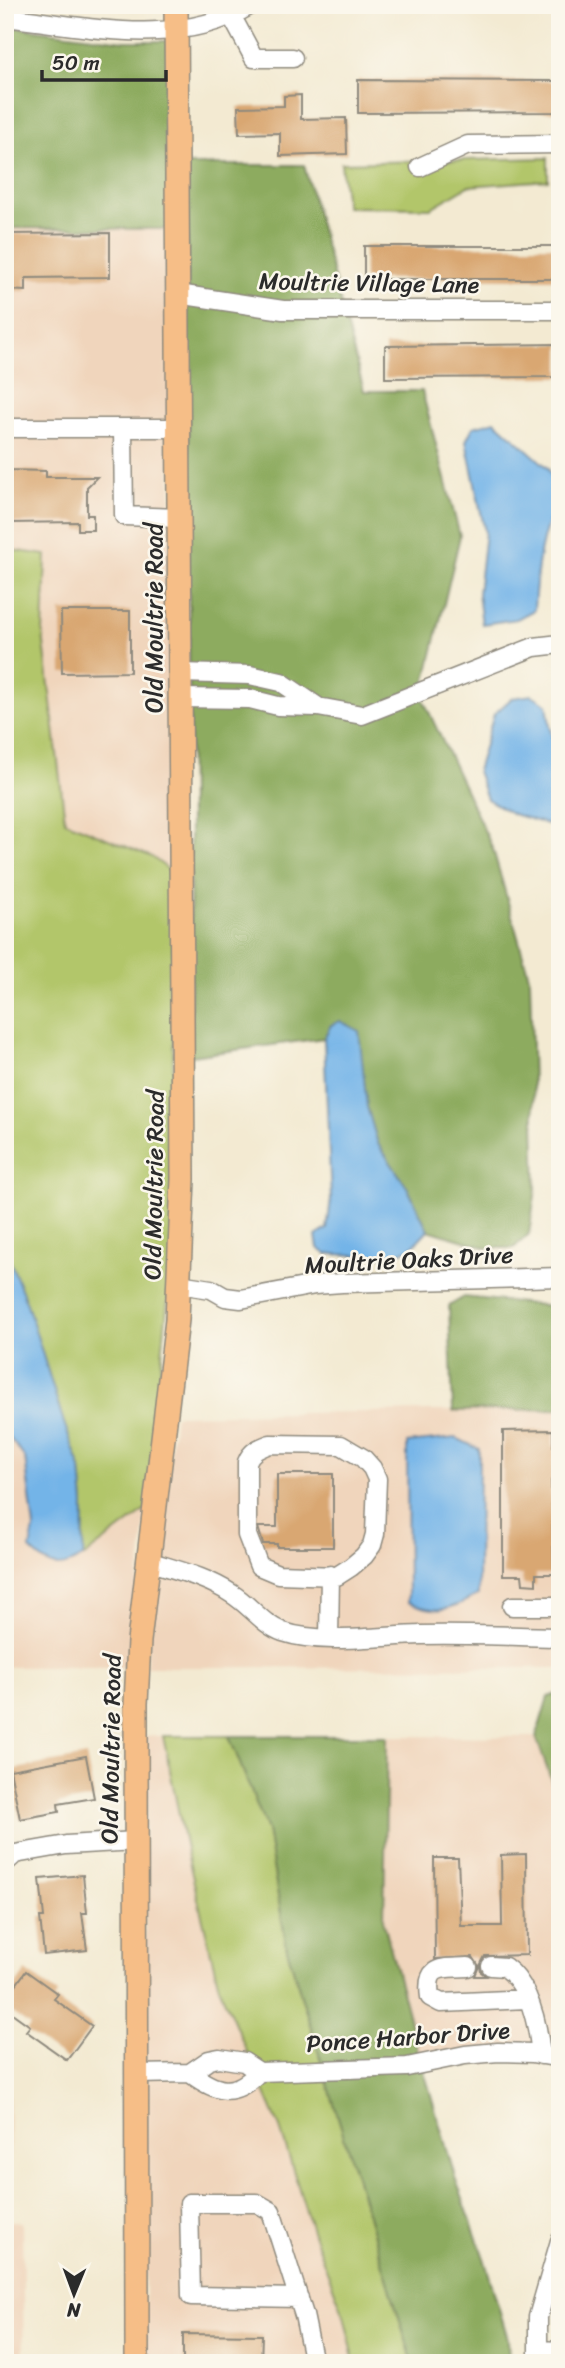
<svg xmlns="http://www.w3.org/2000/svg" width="565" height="2368" font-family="Sriracha,sans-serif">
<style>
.built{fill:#f0d5bc}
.green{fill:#b2c66a;stroke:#6e784a;stroke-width:2}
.forest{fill:#8dab5e;stroke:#5c6b44;stroke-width:2}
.water{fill:#73b4e8;stroke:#4f708a;stroke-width:2}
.building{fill:#d9a772}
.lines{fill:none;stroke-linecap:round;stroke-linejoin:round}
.minor-casing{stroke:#8f8a7e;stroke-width:21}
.major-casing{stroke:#8f8a7e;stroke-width:26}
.minor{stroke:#fff;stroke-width:18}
.major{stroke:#f6be87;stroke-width:23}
.labels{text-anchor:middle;stroke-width:5;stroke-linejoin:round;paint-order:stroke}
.street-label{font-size:24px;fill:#2b2b2b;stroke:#fbf7ec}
</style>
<rect width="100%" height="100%" fill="#fbf7ec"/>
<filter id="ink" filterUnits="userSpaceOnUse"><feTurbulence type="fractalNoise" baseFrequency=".0143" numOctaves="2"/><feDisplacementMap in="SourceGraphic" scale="14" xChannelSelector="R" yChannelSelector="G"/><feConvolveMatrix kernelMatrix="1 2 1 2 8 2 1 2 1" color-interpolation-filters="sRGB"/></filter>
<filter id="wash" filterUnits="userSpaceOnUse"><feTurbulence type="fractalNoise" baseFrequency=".00686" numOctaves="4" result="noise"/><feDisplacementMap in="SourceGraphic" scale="28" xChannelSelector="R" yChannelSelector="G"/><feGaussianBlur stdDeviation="1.57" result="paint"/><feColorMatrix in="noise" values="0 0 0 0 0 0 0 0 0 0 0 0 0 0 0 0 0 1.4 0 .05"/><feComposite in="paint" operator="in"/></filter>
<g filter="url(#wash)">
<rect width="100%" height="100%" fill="#f3ead2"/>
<path class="built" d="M5,228L169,229L173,873L152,857L65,821L43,634L46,555L5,549Z
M560,1409V1668L146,1667L175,1415Z
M5,1432L25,1458L34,1528L30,1549L72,1564L146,1510L129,1667H5Z
M145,1736H163L186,1849L219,1987L280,2128L314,2237L344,2315L355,2363H145Z
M387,1736L536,1737L560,1805V2050L422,2064L384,1923Z
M5,2081H9L10,2221L22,2222L24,2363H5Z"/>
<path class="green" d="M548,158V180L468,186L431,208L346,207L341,163Z
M5,549L46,555L43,634L65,821L152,857L173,873V1249L146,1510L83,1557L84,1504L81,1469L64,1423L27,1304L5,1248Z
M163,1736H229L267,1830L287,1949L413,2363H355L344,2315L314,2237L280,2128L219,1987L186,1849Z"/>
<path class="forest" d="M5,26L125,41H168L169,229L5,228Z
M187,165H304L364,391H422L460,536L422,697L493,849L530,980L536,1189L529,1234L514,1248H487L428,1230L407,1187L378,1144L367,1107L358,1030L331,1025L324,1038L191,1056Z
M464,1297L560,1307V1409L453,1411L449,1306Z
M560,1693V1805L536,1737L548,1697Z
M229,1736H387L384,1923L414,2037L455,2177L484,2258L508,2339L509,2363H413L287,1949L267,1830Z"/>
<path class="water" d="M495,421L548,468L560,497C540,530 536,572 534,610L517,619L482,624L478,594L485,532L466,441L473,427Z
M532,695L547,704L551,734L560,755V821L553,826L513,814L487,799L477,771L494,714L512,698Z
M340,1021L359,1031L367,1107L378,1144L407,1187L428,1230L411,1248L392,1256L326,1254L318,1248L316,1236L327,1229L331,1200L324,1038L331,1025Z
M5,1248L27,1304L64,1423L81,1469L84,1504L83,1557C58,1572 49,1568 30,1549L34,1528L25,1458L5,1432Z
M456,1438L479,1449L478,1595C447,1610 441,1615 408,1602L407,1443Z"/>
<g id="blocks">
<path class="building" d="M358,80L560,81V112L358,113Z
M301,95V119L346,118L347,154L280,156V133L239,134L238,107L284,106V96Z
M110,233V277L26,278V291L5,290V234Z
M364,246H560V279H364Z
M560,344V377L385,378V346Z
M5,470L46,471V477H97L87,487V515H93V530H78V522L9,523V514H5Z
M61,611H130V672L62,673Z
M553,1430V1446H557V1458H554V1482L551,1481L554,1574H536V1585L523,1584L522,1575H503V1431Z
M277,1474H333V1547H277V1544H263L258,1527H277Z
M86,1756L94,1798L58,1804L59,1812L20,1819L10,1770Z
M526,1854L527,1955L485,1956L480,1966L481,1972L486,1976H475L479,1966L473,1957L435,1959L434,1858H458L461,1926H502L501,1855Z
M83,1875L87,1913H82L87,1950L44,1955L40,1917H44L40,1879Z
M26,1971L58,1994L54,1999L92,2026L67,2060L26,2031L30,2026L5,2008V2000Z
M183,2334L262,2335L261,2363H183Z"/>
</g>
</g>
<g filter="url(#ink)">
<use href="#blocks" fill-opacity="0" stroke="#8f8a7e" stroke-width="2"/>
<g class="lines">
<g class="minor-casing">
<path id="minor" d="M231,15L254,58H293
M5,17C87,26 176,50 251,5
M420,167L468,145L560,144
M178,294L283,310H560
M5,428H179
M123,429L124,516L179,518
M180,673L250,675L281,682L318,707
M180,698L250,699L278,706L318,707L362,715L534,647L560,644
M179,1284L211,1289L225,1297L241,1299L315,1285L342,1283L560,1277
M270,1444L341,1445L363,1458L372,1468L377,1479L375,1534L372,1545L364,1556L351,1567L337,1576L278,1574L259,1566L247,1535V1462C251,1451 259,1448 270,1444Z
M148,1561C176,1570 207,1577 232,1594C250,1605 263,1625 283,1632C321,1645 381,1636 421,1635C467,1634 514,1636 560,1637
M512,1606H560
M329,1638L330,1575
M5,1863L15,1854L66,1845L136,1841
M491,1966L505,1967C530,1985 538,2026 541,2055
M468,1967C443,1969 425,1963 430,1997L441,2003L527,1999
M190,2073C217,2093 234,2098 259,2072
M136,2074L190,2073L209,2060L219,2058L244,2062L259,2072L407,2067L465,2055L498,2052L532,2053L560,2058
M299,2298L191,2296L189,2203H257L271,2211L304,2315L314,2363
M538,2350L560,2351
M538,2363V2317L560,2241"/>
</g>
<g class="major-casing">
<path id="major" d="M137,2363L136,1704L139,1641L177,1320L183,1179L176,5"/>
</g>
<use href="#minor" class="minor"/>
<use href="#major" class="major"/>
</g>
</g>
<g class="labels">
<g class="street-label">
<text transform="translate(369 283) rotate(1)" y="8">Moultrie Village Lane</text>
<text transform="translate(154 618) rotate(-90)" y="8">Old Moultrie Road</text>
<text transform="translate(154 1185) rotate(-89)" y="8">Old Moultrie Road</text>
<text transform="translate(409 1260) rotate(-3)" y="8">Moultrie Oaks Drive</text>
<text transform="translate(111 1749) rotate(-89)" y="8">Old Moultrie Road</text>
<text transform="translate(408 2037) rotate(-4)" y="8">Ponce Harbor Drive</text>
</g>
</g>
<rect width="565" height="2368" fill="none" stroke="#fbf7ec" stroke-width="28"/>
<g transform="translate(74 2294) rotate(181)" stroke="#fbf7ec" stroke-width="5" paint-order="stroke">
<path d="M0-5L12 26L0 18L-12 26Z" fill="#2b2b2b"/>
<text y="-10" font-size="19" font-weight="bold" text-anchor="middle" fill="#2b2b2b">N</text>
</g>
<path d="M42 70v10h124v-10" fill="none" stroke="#2b2b2b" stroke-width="3.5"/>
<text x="52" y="70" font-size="21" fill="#2b2b2b" stroke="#fbf7ec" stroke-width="5" paint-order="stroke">50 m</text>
</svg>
